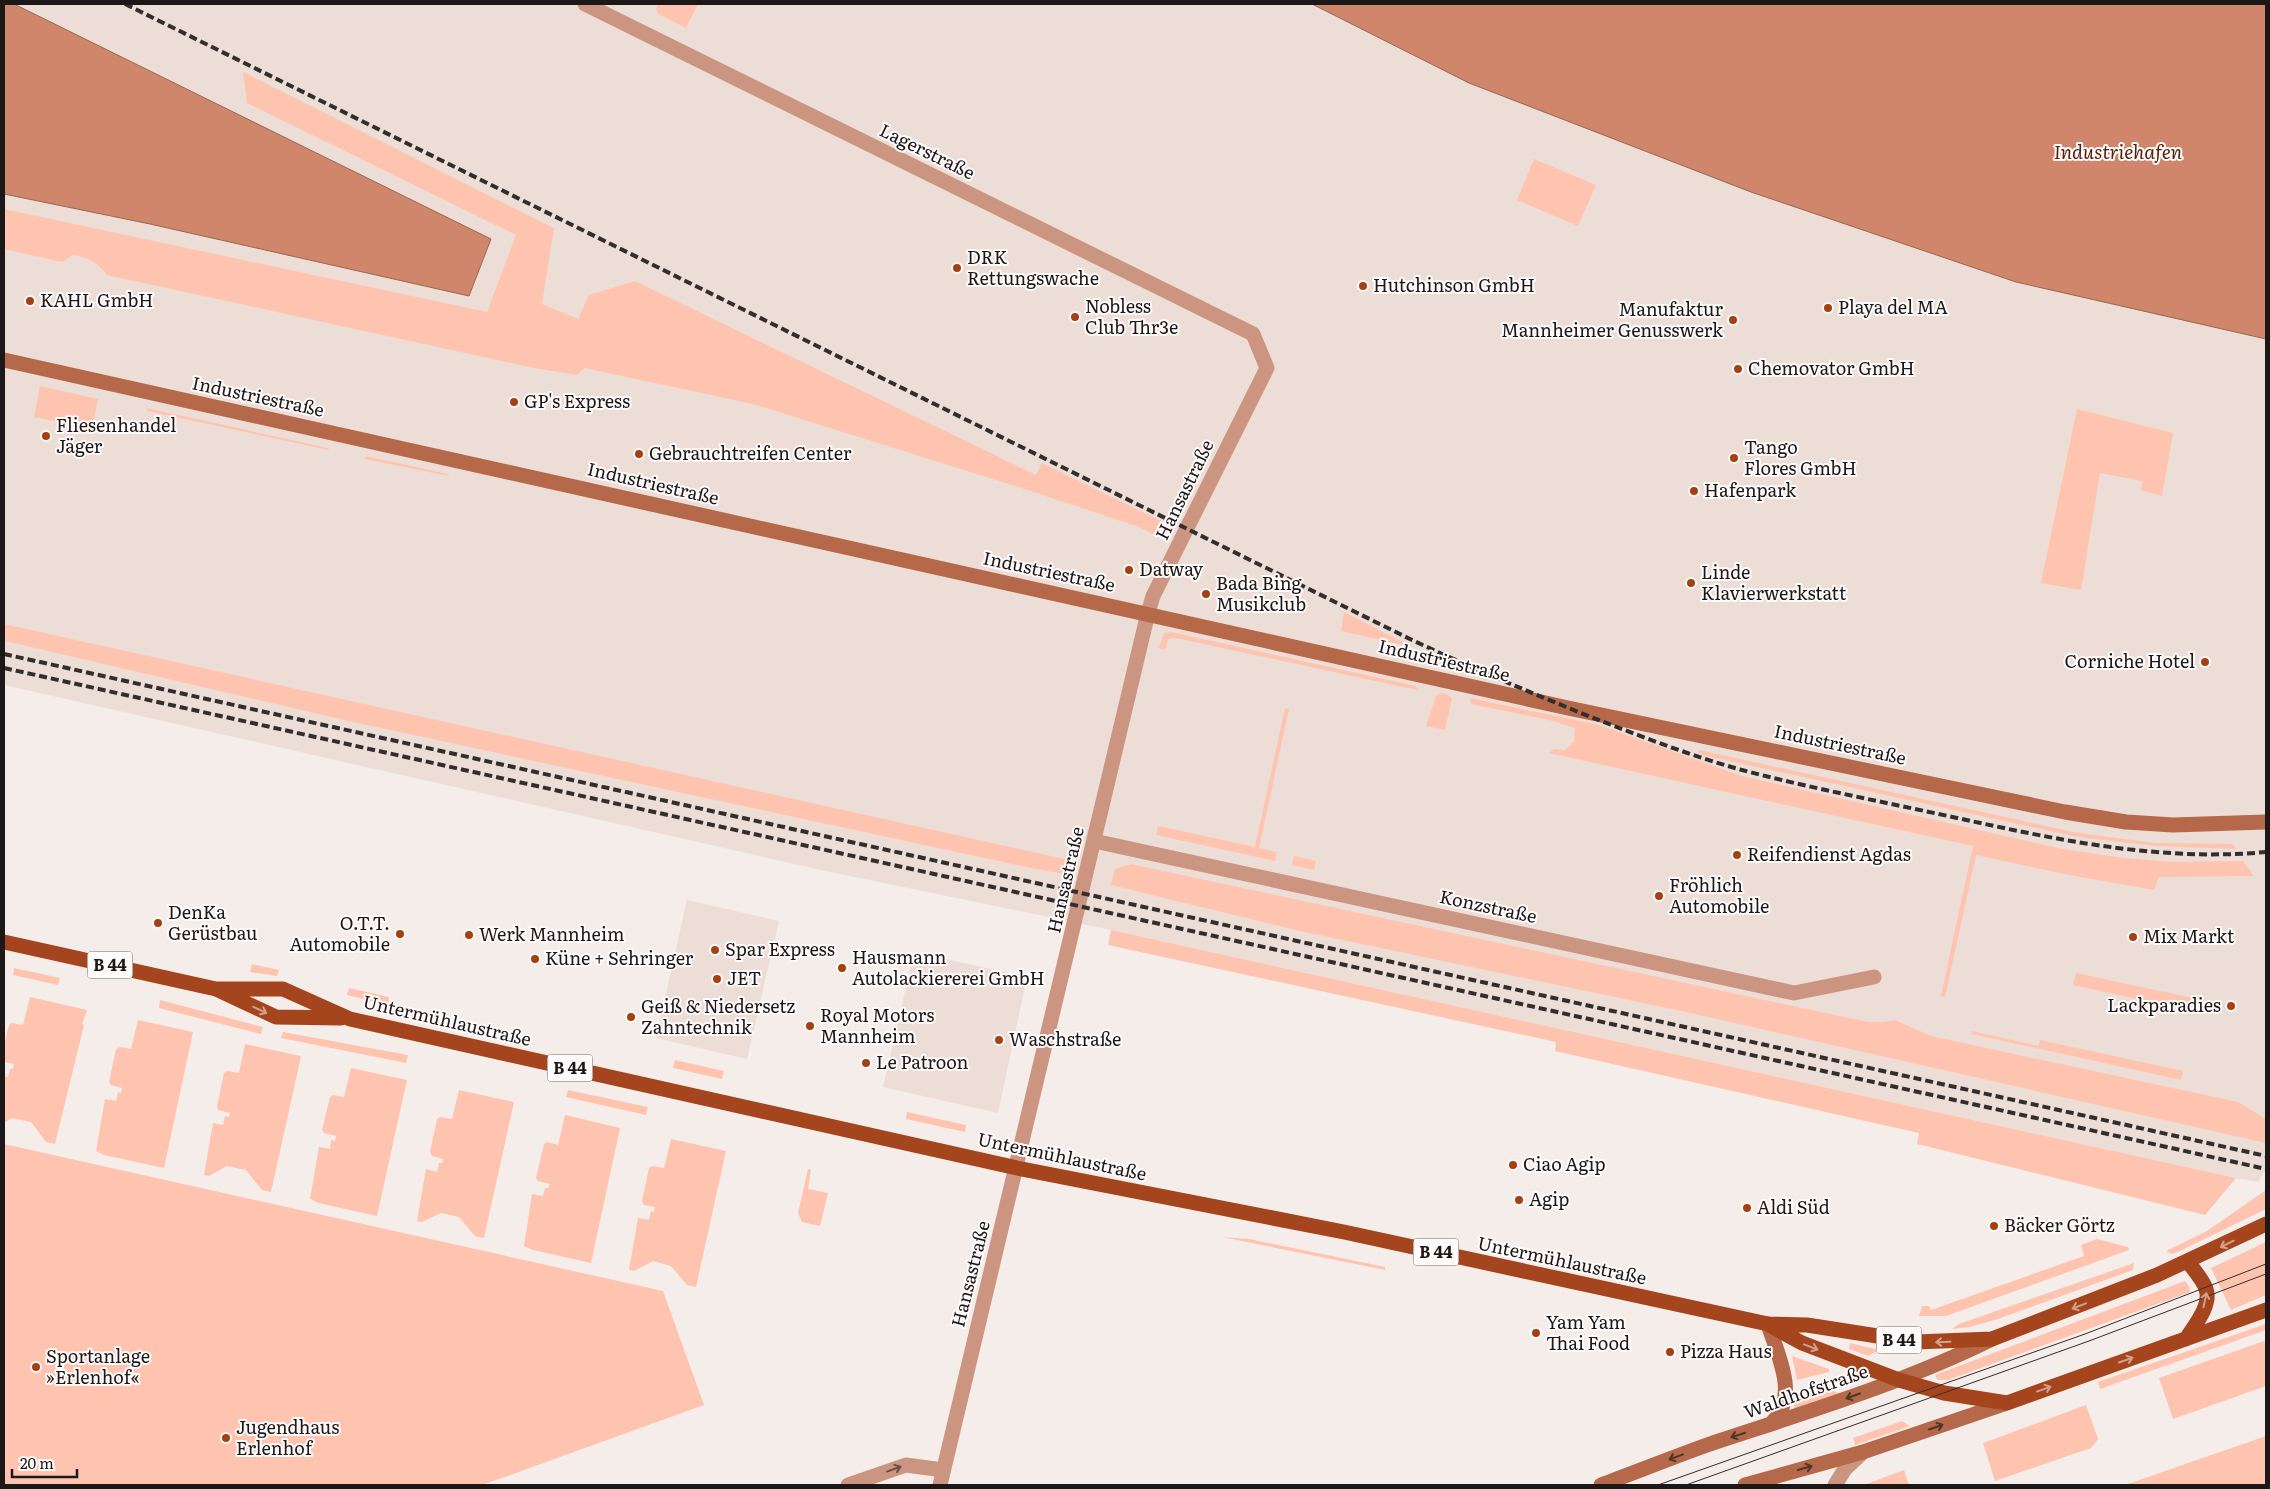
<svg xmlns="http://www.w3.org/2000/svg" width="2270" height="1489" font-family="Literata,serif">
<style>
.built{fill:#edddd7}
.green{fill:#ffc4af}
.water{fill:#d0866a;stroke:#9a6551}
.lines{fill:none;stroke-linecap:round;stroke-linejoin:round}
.street{stroke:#cc9581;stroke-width:15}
.secondary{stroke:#b6684a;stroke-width:15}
.primary{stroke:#a4451d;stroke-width:15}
.tram{stroke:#312e2d;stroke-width:1}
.rail{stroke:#312e2d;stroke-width:4;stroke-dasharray:8 4;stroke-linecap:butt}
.oneway{stroke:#d2a08c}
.oneway2{stroke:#513429}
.oneway3{stroke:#6b5047}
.poi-dot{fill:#a54012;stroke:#fffbfa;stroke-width:2}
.labels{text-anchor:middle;stroke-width:4;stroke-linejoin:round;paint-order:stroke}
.shield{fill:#fffbfa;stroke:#5f5c5b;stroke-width:1}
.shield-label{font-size:16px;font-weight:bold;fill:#1b1817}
.street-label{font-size:18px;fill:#1b1817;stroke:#fffbfa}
.poi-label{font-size:18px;fill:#1b1817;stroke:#fffbfa;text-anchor:start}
.water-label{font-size:19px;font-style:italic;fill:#52220e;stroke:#fffbfa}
</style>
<rect width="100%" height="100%" fill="#f5edea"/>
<path class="built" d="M14,4H1312L1469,83L2016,282L2266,339V1169L2258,1182L2236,1178L1111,930L821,870L4,685V194L150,224L491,239Z
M687,900L779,921L747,1059L656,1038Z
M914,952L1027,977L998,1113L883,1087Z"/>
<path class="green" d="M658,4H698L686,28L658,14L656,8Z
M243,72L554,228L542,304L578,319L589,295L635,281L1036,475L1042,463L1163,522L1157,536L1139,527L1015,486L753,404L584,368L577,375L534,368L107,275C97,262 89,258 73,255L62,262L4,249V209L487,312L516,235L247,103Z
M1534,159L1596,185L1578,226L1517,200Z
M40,386L98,399L92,429L34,417Z
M147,408L328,448L329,450L147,411Z
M2077,409L2173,433L2162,496L2141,490L2142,481L2100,473L2081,590L2041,583Z
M366,456L448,474L449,476L365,459Z
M1344,612L1406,644L1408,646L1341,631Z
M4,624L1069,860L1066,874L1031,868L353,722L5,641Z
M1171,632L1416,686L1417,690L1176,638L1168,639L1166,648L1162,650L1159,648L1164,633Z
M1440,693L1446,694L1452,698L1445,730L1426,726L1436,696Z
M1470,698L1599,725L1742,776L2063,849L2124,858L2174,862L2243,861L2254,876L2159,877L2154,890L2064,874L1976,855L1945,997L1941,996L1973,846L1549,753L1554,749L1565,750L1574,742L1575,728L1549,720L1471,704Z
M1285,708L1289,709L1259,848L1277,852L1275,861L1156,835L1158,826L1255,847Z
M1699,750L2078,833L2156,843L2233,844L2236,849L2156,846L2078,837L1702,755L1698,752Z
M1294,856L1316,861L1314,870L1292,865Z
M1131,864L1868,1022H1883L1895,1020L1931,1036L2238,1102L2266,1119V1143L1686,1012L1300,931L1111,885L1115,869Z
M1111,930L2236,1178L2205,1215L1917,1144L1919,1133L1555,1051L1556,1042L1108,945Z
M252,964L279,970L277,976L250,972Z
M14,968L60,978L58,985L13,975Z
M2076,973L2198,999L2196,1012L2073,985Z
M349,988L389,997L388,1005L347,995Z
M30,997L87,1010L82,1024L84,1025L55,1144L46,1142L31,1122L12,1118L4,1123V1076L8,1077L10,1069H13L14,1064L4,1062V1046L9,1025L12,1023L23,1025Z
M160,1000L263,1027L261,1034L159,1008Z
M138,1020L193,1032L164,1168L104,1155L96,1151L105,1099L116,1101L118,1092L121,1093L122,1088L111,1085L109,1082L116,1049L120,1047L131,1049Z
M1972,1031L2039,1046L2040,1040L2183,1071L2181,1080L1971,1034Z
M283,1032L408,1055L406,1063L281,1038Z
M245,1044L301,1056L271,1192L262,1190L246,1170L227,1166L209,1176L204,1175L213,1123L223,1125L225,1116L229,1117L230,1113L218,1110L217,1106L224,1073L227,1071L239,1073Z
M675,1060L724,1071L722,1079L673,1068Z
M351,1068L407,1080L377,1216L319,1203L310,1199L319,1147L330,1149L331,1140L335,1141L336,1136L324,1133L322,1130L330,1097L333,1095L344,1097Z
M459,1090L514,1102L484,1238L475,1236L459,1217L441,1213L422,1222L417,1221L426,1169L437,1172L439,1163H442L443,1159L432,1156L430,1152L437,1119L440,1117L452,1119Z
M568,1090L648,1107L646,1115L566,1097Z
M907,1112L966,1125L965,1132L906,1119Z
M565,1115L620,1128L591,1263L533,1250L524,1246L532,1194L543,1196L545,1188H548L550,1184L538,1181L536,1178L544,1144L547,1142L558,1145Z
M671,1139L726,1151L696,1287L687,1285L671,1266L653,1261L634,1271L629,1270L638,1218L649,1220L651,1211L654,1212L655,1207L644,1205L642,1201L649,1168L652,1166L664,1168Z
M4,1144L663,1291L704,1405L482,1485H4Z
M808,1169L811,1170L808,1189L828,1193L820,1226L802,1222L798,1213Z
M2266,1190V1209L2180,1251L2172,1254L2166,1251L2207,1231Z
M1222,1237L1249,1239L1385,1267V1270Z
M2097,1239L2128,1247L2129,1250L1946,1316H1919L1922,1306H1929L1931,1310L2084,1256L2081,1245Z
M2266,1242V1295L2231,1310L2211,1268Z
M2134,1263L2133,1270L1998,1319L1970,1327L1952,1329L1959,1324Z
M2185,1281L2189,1286L2190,1292L1948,1380H1938L1935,1375Z
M2266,1324V1330L2100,1389L2098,1382Z
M2264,1341L2266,1347V1386L2173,1419L2159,1378Z
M1850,1343L1880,1350L1868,1356L1849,1349Z
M1792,1356L1829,1369V1372L1797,1380Z
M1832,1390L1840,1394L1796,1409L1794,1408V1404Z
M2086,1405L2098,1439L2091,1448L1995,1481L1983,1443Z
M1902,1421L1910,1426L1855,1445L1853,1438Z
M2266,1436V1485H2125Z
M1904,1470L1909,1485H1864Z"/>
<path class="water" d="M4,4H14L491,239L469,296L150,224L4,194Z
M1312,4H2266V339L2016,282L1751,192L1469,83Z"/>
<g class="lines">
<path class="street" d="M585,4L1253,334L1267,368L1153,596L1148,613L940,1485
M1094,841L1794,993L1874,977
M848,1485L906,1465L943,1470
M1835,1485L1845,1469L1863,1452"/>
<path class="secondary" d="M4,360L1568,708L2065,812L2126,822L2173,825L2266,822
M1768,1324C1778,1357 1800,1396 1771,1424
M1601,1485C1636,1472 1671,1458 1707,1445C1803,1413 1901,1384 1992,1339
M1745,1485L1863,1452L2007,1403"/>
<path class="primary" d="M4,942L216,989L276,1017L341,1018
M216,989H283L350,1019L1017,1168L1344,1232L1768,1324L1807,1325L1916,1342L1992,1339L2157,1275L2266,1224
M1771,1326L1802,1343L1899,1380L1944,1393L2007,1403L2266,1310
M2186,1339C2194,1326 2212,1305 2206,1289C2203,1280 2194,1270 2188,1262"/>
<path class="tram" d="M1658,1485L2085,1334L2266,1264
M1686,1485L2089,1341L2266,1274"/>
<path class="rail" d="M125,4L1410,639C1469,667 1529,692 1591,717C1640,736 1691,756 1742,770C1810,788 1879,801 1948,816C2053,839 2158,862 2266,852
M4,654L2266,1156
M4,668L2266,1169"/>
</g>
<defs><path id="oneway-shaft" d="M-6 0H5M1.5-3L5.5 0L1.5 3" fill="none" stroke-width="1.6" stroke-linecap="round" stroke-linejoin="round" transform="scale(1.25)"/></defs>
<g class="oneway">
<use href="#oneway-shaft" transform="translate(260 1010) rotate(25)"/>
<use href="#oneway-shaft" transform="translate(2227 1244) rotate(154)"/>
<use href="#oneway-shaft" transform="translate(2205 1300) rotate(-78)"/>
<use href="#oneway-shaft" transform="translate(2079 1306) rotate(159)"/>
<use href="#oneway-shaft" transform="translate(1943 1342) rotate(178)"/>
<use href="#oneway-shaft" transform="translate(1811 1347) rotate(21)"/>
<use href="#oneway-shaft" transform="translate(2126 1360) rotate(-19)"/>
<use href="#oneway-shaft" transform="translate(2044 1389) rotate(-20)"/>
</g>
<g class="oneway2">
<use href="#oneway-shaft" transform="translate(1853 1396) rotate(161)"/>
<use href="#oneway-shaft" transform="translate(1936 1427) rotate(-19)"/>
<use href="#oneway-shaft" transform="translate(1738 1435) rotate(162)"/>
<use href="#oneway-shaft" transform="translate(1676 1457) rotate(160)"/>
<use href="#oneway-shaft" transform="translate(1805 1468) rotate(-16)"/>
</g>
<use class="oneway3" href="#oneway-shaft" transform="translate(894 1469) rotate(-20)"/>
<g class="poi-dot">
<circle cx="957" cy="268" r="5"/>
<circle cx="1363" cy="286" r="5"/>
<circle cx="30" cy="301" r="5"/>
<circle cx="1828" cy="308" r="5"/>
<circle cx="1075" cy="317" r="5"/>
<circle cx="1733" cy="320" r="5"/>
<circle cx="1738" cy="369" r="5"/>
<circle cx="514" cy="402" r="5"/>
<circle cx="46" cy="436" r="5"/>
<circle cx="639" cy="454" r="5"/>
<circle cx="1734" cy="458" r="5"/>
<circle cx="1694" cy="491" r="5"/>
<circle cx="1129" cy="570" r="5"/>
<circle cx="1691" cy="583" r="5"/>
<circle cx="1206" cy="594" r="5"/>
<circle cx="2205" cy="662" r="5"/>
<circle cx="1737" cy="855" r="5"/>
<circle cx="1659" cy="896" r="5"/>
<circle cx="158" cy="923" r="5"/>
<circle cx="400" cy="934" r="5"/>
<circle cx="469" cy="935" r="5"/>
<circle cx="2133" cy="937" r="5"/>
<circle cx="715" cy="950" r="5"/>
<circle cx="535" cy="959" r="5"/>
<circle cx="842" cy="968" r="5"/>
<circle cx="717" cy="979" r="5"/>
<circle cx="2231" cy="1006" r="5"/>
<circle cx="631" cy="1017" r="5"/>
<circle cx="810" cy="1026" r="5"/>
<circle cx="999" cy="1040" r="5"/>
<circle cx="866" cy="1063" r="5"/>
<circle cx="1513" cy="1165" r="5"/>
<circle cx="1519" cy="1200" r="5"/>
<circle cx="1747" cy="1208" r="5"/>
<circle cx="1994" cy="1226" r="5"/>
<circle cx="1536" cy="1333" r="5"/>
<circle cx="1670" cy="1352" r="5"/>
<circle cx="36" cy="1367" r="5"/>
<circle cx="226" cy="1438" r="5"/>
</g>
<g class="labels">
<g class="shield">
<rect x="87.5" y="951.5" width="45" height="27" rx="4"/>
<rect x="547.5" y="1054.5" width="45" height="27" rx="4"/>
<rect x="1413.5" y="1238.5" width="45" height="27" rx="4"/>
<rect x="1876.5" y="1326.5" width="45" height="27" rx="4"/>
</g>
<g class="shield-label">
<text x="110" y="971">B 44</text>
<text x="570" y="1074">B 44</text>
<text x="1436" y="1258">B 44</text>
<text x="1899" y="1346">B 44</text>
</g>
<g class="street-label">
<text transform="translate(927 152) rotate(26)" y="6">Lagerstraße</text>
<text transform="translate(258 397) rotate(12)" y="6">Industriestraße</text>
<text transform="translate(653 484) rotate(13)" y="6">Industriestraße</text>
<text transform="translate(1185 490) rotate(-64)" y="6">Hansastraße</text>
<text transform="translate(1049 572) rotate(12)" y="6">Industriestraße</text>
<text transform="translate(1444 661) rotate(13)" y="6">Industriestraße</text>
<text transform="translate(1840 745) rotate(12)" y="6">Industriestraße</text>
<text transform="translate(1066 880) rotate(-77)" y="6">Hansastraße</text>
<text transform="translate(1488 907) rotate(12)" y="6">Konzstraße</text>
<text transform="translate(447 1021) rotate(13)" y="6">Untermühlaustraße</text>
<text transform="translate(1062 1157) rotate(12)" y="6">Untermühlaustraße</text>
<text transform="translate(1562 1261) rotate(12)" y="6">Untermühlaustraße</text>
<text transform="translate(971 1274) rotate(-76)" y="6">Hansastraße</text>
<text transform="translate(1806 1392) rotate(-19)" y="6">Waldhofstraße</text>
</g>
<g class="poi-label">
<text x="967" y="264">DRK<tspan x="967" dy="21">Rettungswache</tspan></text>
<text x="1373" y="292">Hutchinson GmbH</text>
<text x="40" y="307">KAHL GmbH</text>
<text x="1085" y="313">Nobless<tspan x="1085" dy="21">Club Thr3e</tspan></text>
<text x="1838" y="314">Playa del MA</text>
<text x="1723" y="316" text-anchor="end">Manufaktur<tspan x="1723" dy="21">Mannheimer Genusswerk</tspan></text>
<text x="1748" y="375">Chemovator GmbH</text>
<text x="524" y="408">GP's Express</text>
<text x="56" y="432">Fliesenhandel<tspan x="56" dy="21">Jäger</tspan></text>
<text x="1744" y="454">Tango<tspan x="1744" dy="21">Flores GmbH</tspan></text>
<text x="649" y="460">Gebrauchtreifen Center</text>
<text x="1704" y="497">Hafenpark</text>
<text x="1139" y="576">Datway</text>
<text x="1701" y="579">Linde<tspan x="1701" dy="21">Klavierwerkstatt</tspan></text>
<text x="1216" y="590">Bada Bing<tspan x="1216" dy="21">Musikclub</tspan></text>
<text x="2195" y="668" text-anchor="end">Corniche Hotel</text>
<text x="1747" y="861">Reifendienst Agdas</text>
<text x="1669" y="892">Fröhlich<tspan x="1669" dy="21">Automobile</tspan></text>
<text x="168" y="919">DenKa<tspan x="168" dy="21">Gerüstbau</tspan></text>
<text x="390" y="930" text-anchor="end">O.T.T.<tspan x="390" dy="21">Automobile</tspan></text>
<text x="479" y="941">Werk Mannheim</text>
<text x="2143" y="943">Mix Markt</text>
<text x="725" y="956">Spar Express</text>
<text x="852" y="964">Hausmann<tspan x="852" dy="21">Autolackiererei GmbH</tspan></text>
<text x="545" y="965">Küne + Sehringer</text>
<text x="727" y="985">JET</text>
<text x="2221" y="1012" text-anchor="end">Lackparadies</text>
<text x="641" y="1013">Geiß &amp; Niedersetz<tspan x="641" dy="21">Zahntechnik</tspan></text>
<text x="820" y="1022">Royal Motors<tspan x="820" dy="21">Mannheim</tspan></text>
<text x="1009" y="1046">Waschstraße</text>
<text x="876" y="1069">Le Patroon</text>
<text x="1523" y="1171">Ciao Agip</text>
<text x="1529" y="1206">Agip</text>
<text x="1757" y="1214">Aldi Süd</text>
<text x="2004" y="1232">Bäcker Görtz</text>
<text x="1546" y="1329">Yam Yam<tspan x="1546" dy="21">Thai Food</tspan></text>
<text x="1680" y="1358">Pizza Haus</text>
<text x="46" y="1363">Sportanlage<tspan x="46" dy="21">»Erlenhof«</tspan></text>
<text x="236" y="1434">Jugendhaus<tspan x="236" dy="21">Erlenhof</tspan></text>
</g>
<g class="water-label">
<text x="2118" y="159">Industriehafen</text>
</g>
</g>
<rect width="2270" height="1489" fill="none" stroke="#1b1817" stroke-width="10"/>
<path d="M12 1469v8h65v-8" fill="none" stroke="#1b1817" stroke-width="2.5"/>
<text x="20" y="1469" font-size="15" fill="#1b1817" stroke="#fffbfa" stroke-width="4" paint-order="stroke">20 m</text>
</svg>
